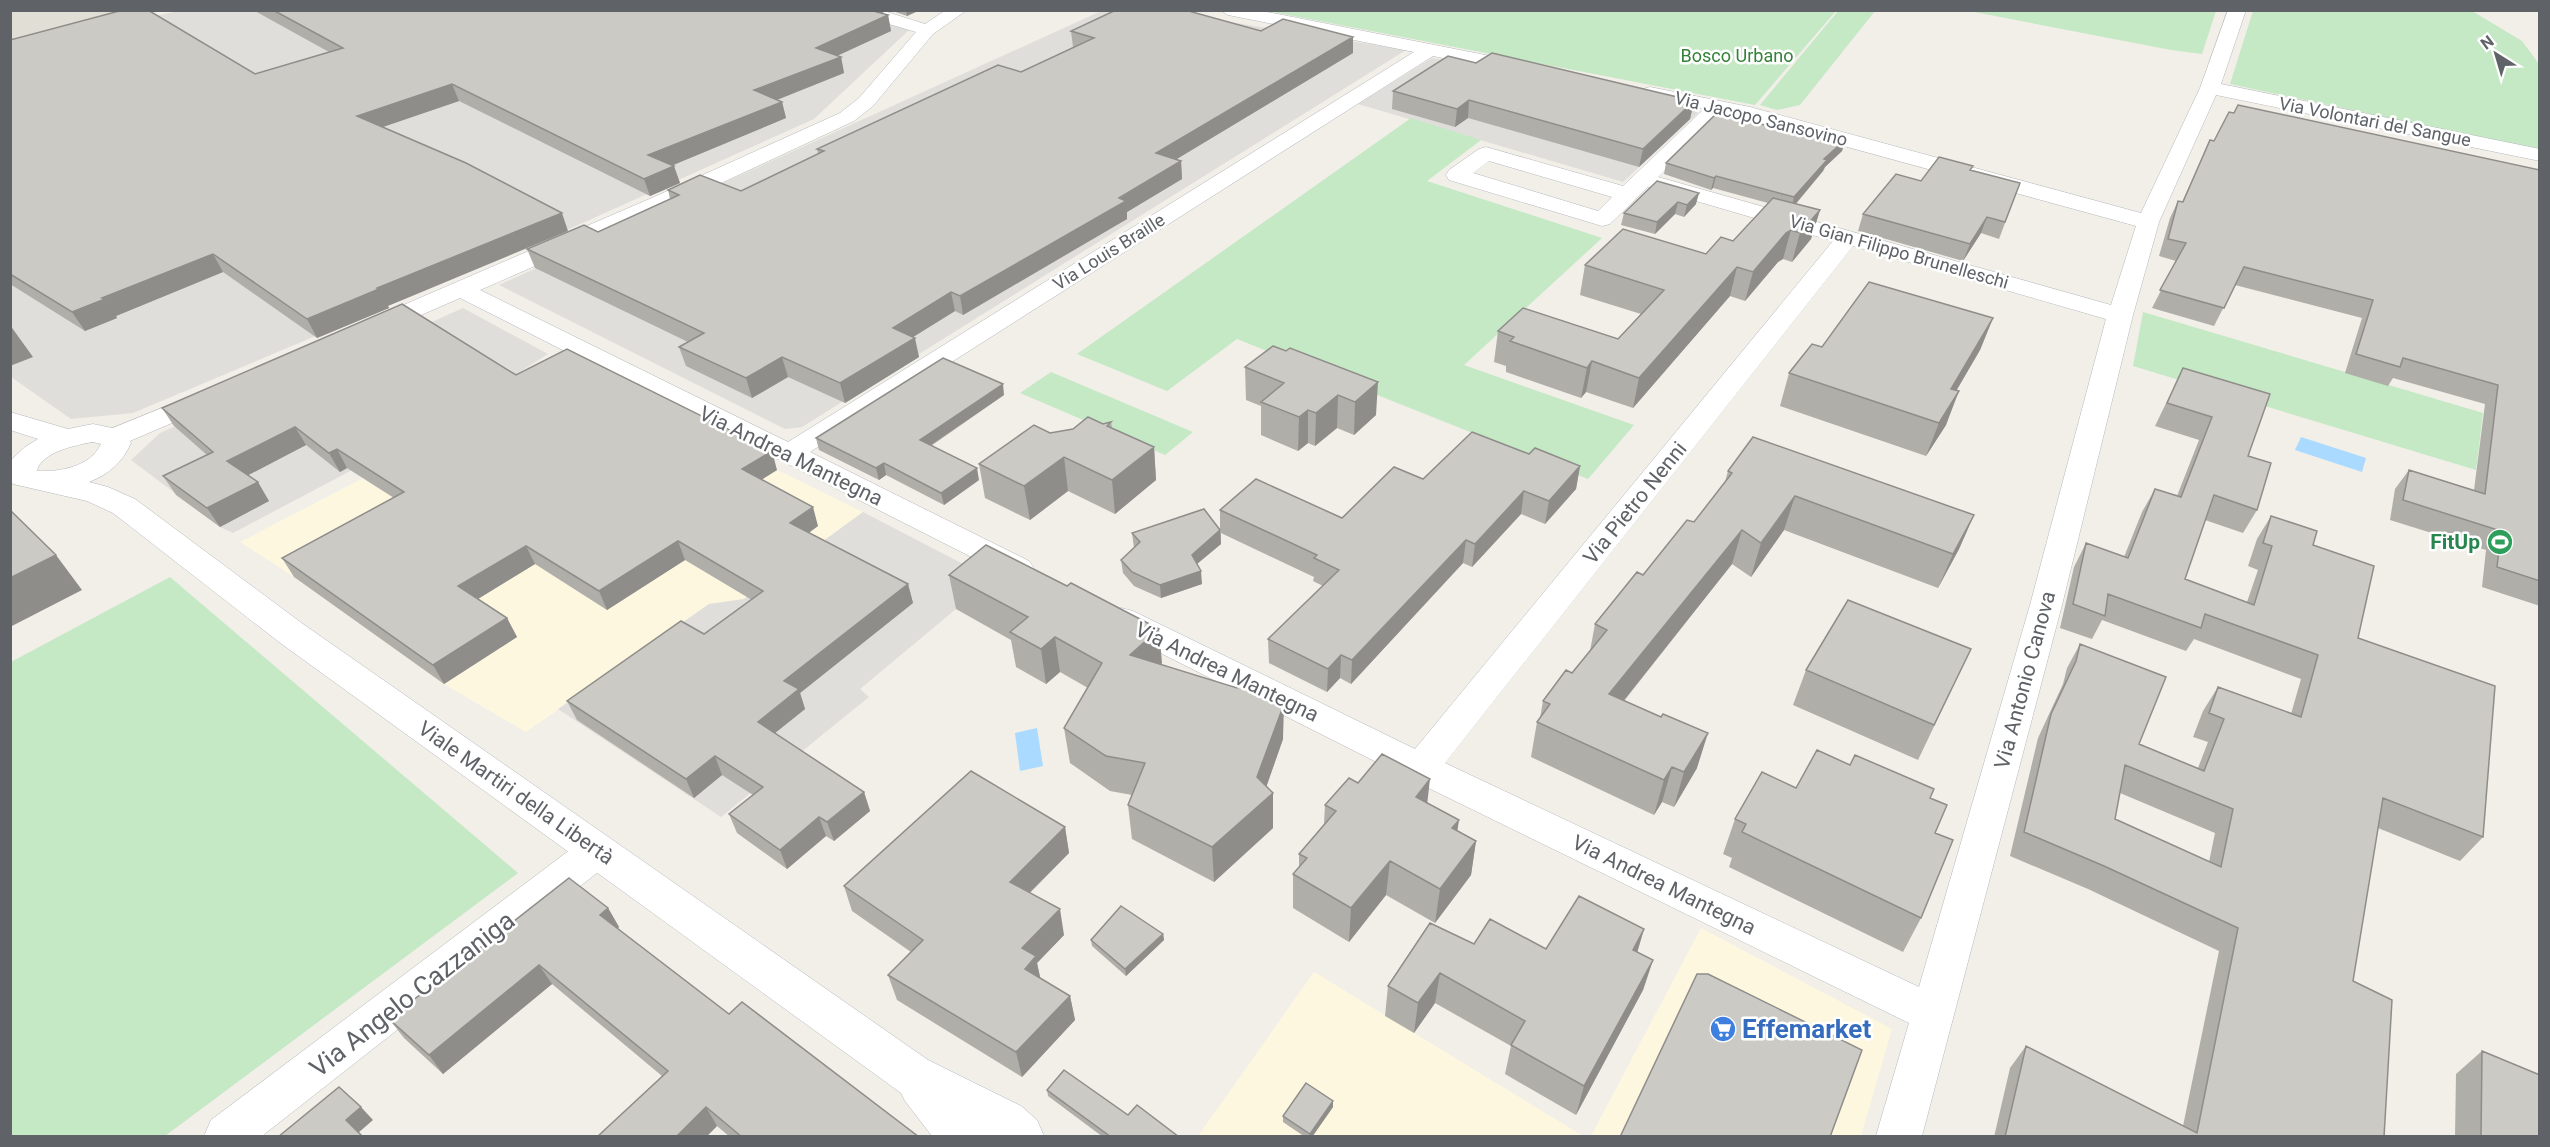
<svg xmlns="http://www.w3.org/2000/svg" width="2550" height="1147" font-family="Roboto,sans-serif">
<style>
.commercial{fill:#fef7e0}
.industrial{fill:#e0deda}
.education{fill:#e1ded6}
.green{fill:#c5e8c5}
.water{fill:#aadaff}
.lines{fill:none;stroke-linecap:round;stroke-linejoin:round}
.minor-casing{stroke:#b5b8bc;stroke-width:1}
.tertiary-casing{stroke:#b5b8bc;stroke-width:1}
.minor{fill:#fff;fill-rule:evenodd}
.tertiary{fill:#fff;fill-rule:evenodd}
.wall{fill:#afaea9;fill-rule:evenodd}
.shaded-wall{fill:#8f8d8a}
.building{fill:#cccac5;stroke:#8f8d8a;stroke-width:1.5;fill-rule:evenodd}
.labels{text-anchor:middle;stroke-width:5;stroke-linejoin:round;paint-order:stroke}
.far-park-label{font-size:18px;fill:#348238;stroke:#fff}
.far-street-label{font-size:18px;fill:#5f6368;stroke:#fff}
.street-label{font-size:21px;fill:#5f6368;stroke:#fff}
.leisure-label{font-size:21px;font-weight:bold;fill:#27864d;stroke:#fff;text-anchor:end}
.near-street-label{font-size:26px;fill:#5f6368;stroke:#fff}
.near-shop-label{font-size:26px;font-weight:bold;fill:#366cbe;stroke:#fff;text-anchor:start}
</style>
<rect width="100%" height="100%" fill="#f1efe8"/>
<path class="commercial" d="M777,470L863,512L744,599L709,604L526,732L444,684L294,577L240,542L363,478Z
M1701,928L1892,1029L1861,1136H1591Z
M1314,972L1583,1136H1198Z"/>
<path class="industrial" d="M182,10H841L909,30L814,119L567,230L133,413L71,419L11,377L10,56L134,21Z
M1101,11H1161L1406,50L802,427L785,429L499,285Z
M1432,58L1691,107L1698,113L1623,182L1358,104Z
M463,308L548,354L428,430L233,533L220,527L131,460L160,433L334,356L342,362Z
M863,512L992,579L860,689L869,697L721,817L558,709L709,604L744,599Z"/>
<path class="education" d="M11,11H122L11,41Z"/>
<path class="green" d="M1268,11H1836L1755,105Z
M1838,11H1875L1800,105L1777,110L1760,105Z
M1969,11L2216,10V11L2202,54L2171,50Z
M2253,11H2472L2522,41L2539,64V150L2230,84Z
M1411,118L1481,140L1427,181L1602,238L1464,365L1634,425L1588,479L1237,339L1167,391L1077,354Z
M2143,312L2483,413L2476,470L2133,366Z
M1051,372L1193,432L1165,455L1020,393Z
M170,577L518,873L165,1136H11V662Z"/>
<path class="water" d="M2301,437L2366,458L2362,472L2295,450Z
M1037,728L1043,766L1020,771L1015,733Z"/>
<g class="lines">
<g class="minor-casing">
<path id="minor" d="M853,10H881L925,24L946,10H967L933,34L873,106L854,121L670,207L480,290L788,442L1414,52L1228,15L1220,10H1257L1521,62L1528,64L1530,68L1528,72L1521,74L1433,56L810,452L1029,561L1034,568L1029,575L1018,578L1007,575L460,298L382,332L373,335L364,332L360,327L364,322L654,197L840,113L859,98L916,32L855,14Z
M2228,10H2246L2221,84L2540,149V161L2216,95L2159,222L2133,315L2062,605L1922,1136H1876L1909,1023L1408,778L1109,627L1105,619L1109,611L1121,608L1133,611L1415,749L1833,241L1648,187L1610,224L1602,226L1449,180L1446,175L1449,170L1479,149L1486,147L1623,186L1704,109L1643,97L1640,93L1643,89L1650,87L1750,107L2141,213L2200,88ZM1723,113L2136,226L2111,305L1658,177ZM1489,161L1612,197L1598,211L1473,173ZM1853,246L2106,319L2030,605L1919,987L1445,763Z
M206,390L216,392L220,398L216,404L123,444L113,446L103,444L99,438L103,432Z
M597,835L611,840L616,851L611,862L262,1136H204L211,1120L583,840Z"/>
</g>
<g class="tertiary-casing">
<path id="tertiary" d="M10,412L68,429L93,424L117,429L124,434L131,443C122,463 109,474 89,482L108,487L135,499L303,624L928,1060L1021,1106L1037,1120L1044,1136H932L905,1101L901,1093L279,642L113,513L87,501L13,484L10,480V461L25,447L38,439L10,430ZM93,442L101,444C90,467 60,472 37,471C41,452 76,445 93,442Z"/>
</g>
<use href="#minor" class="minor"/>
<use href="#tertiary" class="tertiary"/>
</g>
<path class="wall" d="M253,10H883V14L888,15L891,31L837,56L841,57L844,73L777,100L782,102L786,118L673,165L680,183L650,196L459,101L383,127L388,306L389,308L317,338L223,272L116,316L117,318L85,331L10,284V40L255,74L329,52Z
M890,10H920L907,16Z
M1071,31H1261L1353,37V53L1176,159L1181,161L1182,179L1127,212V219L963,315L955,311L913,337L919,357L845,403L788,377L752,398L686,366L679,347L688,342L535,268L527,249L598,232L670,199L668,190L741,191L818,154L817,149L1021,72L1073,47Z
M1476,63L1694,101L1690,119L1639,167L1468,118L1455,127L1392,109L1393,91Z
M1772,127L1845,140L1842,151L1825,167L1823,171L1796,204L1820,210L1811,239L1792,262L1783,259L1778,262L1745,301L1730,296L1633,408L1586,392L1581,398L1506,372V366L1494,362L1498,331L1618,339L1641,314L1580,295L1585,265L1706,254L1733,241L1768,203L1713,188L1711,190L1664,174L1666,163Z
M2210,140L2540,170V606L2482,587L2486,550L2390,520L2395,489L2409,470L2474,490L2485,404L2393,378L2388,386L2345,373L2362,318L2235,285L2214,326L2152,308L2176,261L2159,256L2170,218L2178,201L2182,202Z
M1971,171L2020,183L1999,239L1981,233L1963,261L1858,231L1863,214L1921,181Z
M1657,181L1696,204L1684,217L1675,214L1655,234L1621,225L1624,213Z
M1993,318L1980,350L1956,391L1946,425L1926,456L1780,406L1789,373L1822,347Z
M1273,346L1376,415L1354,435L1337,428L1315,446L1308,443L1298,451L1261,435V406L1246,400L1245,367Z
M2183,368L2248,456L2257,510L2243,533L2205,520L2185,579L2247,602L2258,570L2248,566L2257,539L2271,516L2313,545L2358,638L2483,837L2460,861L2378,828L2353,981L2384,1137H1994L2010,1068L2026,1046L2183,1126L2219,951L2088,889L2010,856L2038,738L2063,684L2067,668L2080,644L2139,744L2198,768L2208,742L2193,737L2203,711L2218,687L2291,714L2301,679L2194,639L2186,651L2102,620L2092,639L2060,628L2074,567L2086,543L2124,557L2142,512L2155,489L2177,496L2199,440L2155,426ZM2120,793L2215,833L2209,862L2115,819Z
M516,375L777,470L761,480L818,526L809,533L908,584L913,603L800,693L805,709L775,733L864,792L870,811L834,841L826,836L787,869L737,833L729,814L753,795L722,775L694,798L577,720L567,701L704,634L752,600L685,560L607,610L535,564L478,599L507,618L517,637L444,684L294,577L282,558L394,498L347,468L340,472L306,445L248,475L269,501L220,527L176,495L163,476L207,455L174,426L162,408Z
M1004,395L931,446L979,480L944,505L886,475L879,480L819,450L816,438Z
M1111,422L1112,428L1154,447L1156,480L1115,514L1068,491L1030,520L985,498L979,464L1050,433Z
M1529,454L1580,466L1576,489L1545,524L1521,514L1472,567L1463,563L1351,684L1340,678L1327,692L1269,663L1268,639L1323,586L1313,581L1314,577L1221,533V544L1197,564L1202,584L1161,598L1134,586L1123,573L1121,560L1134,548L1132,533L1220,530V510L1342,518L1423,479Z
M1728,471L1974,515L1959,549L1938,588L1784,530L1751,577L1732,564L1624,701L1697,768L1674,807L1662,802L1654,815L1531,757L1537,722L1540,718L1543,701L1572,673L1590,651L1595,624L1694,522L1725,482Z
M949,575L1162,663L1161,665L1283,739L1266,787L1273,793V828L1214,882L1132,839L1128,805L1132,795L1110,791L1070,763L1064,728L1088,688L1060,672L1046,684L1016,667L1011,640L956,609Z
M1971,649L1918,760L1793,705L1806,670Z
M1850,765L1930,798L1935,833L1921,918L1903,952L1729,867L1732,858L1723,854L1735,819L1796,788Z
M1358,783L1428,803L1457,830L1476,841L1471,875L1435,923L1386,895L1349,942L1293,908V874L1299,867V854L1324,824L1325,805Z
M1065,827L1069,853L1030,893L1064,935L1037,963L1040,978L1070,996L1075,1020L1022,1077L897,1000L888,975L911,952L852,911L844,886Z
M608,908L619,927L617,929L729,1014L919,1137H730L717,1126L706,1137H597L662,1076L552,984L443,1074L404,1038L389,1019Z
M1644,929L1637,952L1653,960L1643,990L1576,1115L1505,1074L1511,1046L1435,1003L1414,1033L1385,1016L1388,986L1474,944L1546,949Z
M1163,934L1164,940L1126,976L1092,946L1091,940Z
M2482,1051L2540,1137H2455L2456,1074Z
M1047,1090L1128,1115L1179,1137H1103L1048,1096Z
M1333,1107L1312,1137H1305L1283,1122V1116Z"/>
<path class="shaded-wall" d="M881,10H883L884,17L888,15L891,31L819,64L816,48Z
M906,10H920L907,16Z
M1353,37V53L1157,171L1156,153Z
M841,57L844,73L759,107L754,90Z
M452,84L459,101L365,133L357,116Z
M1469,100L1468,118L1455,127L1457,109Z
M1694,101L1690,119L1639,167L1643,149Z
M782,102L786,118L654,173L648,155Z
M1845,140L1842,151L1825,167L1823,171L1791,209L1794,197L1824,159Z
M1181,161L1182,179L1127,212V219L963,315L960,296Z
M674,166L680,183L650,196L644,179Z
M1716,176L1713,188L1711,190L1714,178Z
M1699,193L1696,204L1684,217L1687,205Z
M1678,202L1675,214L1655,234L1657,222Z
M1820,210L1811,239L1792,262L1800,233Z
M562,213L568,231L388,306L389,308L317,338L307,319L377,288Z
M1987,217L1981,233L1963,261L1970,244Z
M1791,230L1783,259L1778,262L1745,301L1753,272L1786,233Z
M213,254L223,272L116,316L117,318L85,331L72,312L102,298Z
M1737,267L1730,296L1633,408L1639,378Z
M951,292L955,311L897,347L893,328Z
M1993,318L1980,350L1938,422L1951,389Z
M10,325L33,357L10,366Z
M915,338L919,357L845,403L840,383Z
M782,357L788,377L752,398L746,378Z
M1592,361L1586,392L1581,398L1587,368Z
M1378,382L1376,415L1354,435L1355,402Z
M1003,384L1004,395L922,451L920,440Z
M1959,391L1946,425L1926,456L1939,423Z
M1338,395L1337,428L1315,446L1316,413Z
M1308,410V443L1298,451L1299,417Z
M295,427L306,445L239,480L227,461Z
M1154,447L1156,480L1115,514L1112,480Z
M337,449L347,468L340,472L329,453Z
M772,451L777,470L748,488L742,469Z
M1064,457L1068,491L1030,520L1024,486Z
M884,463L886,475L879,480L876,468Z
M1580,466L1576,489L1545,524L1549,501Z
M977,468L979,480L944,505L941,493Z
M258,482L269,501L220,527L207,508Z
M1524,491L1521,514L1472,567L1475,544Z
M1795,496L1784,530L1751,577L1761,543Z
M813,507L818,526L795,542L790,523Z
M1974,515L1959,549L1938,588L1953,554Z
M1220,530L1221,544L1192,568V555Z
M1742,530L1732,564L1601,729L1609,694Z
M1466,540L1463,563L1351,684L1352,660Z
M678,541L685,560L607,610L599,591Z
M526,546L535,564L468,605L458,586Z
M56,555L82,590L10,627V578Z
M1201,571L1202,584L1161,598L1160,585Z
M908,584L913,603L800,693L805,709L765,741L758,722L784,681Z
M507,618L517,637L444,684L433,665Z
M1159,629L1162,663L1133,690L1130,655Z
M1055,637L1060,672L1046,684L1041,649Z
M1341,655L1340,678L1327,692L1328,669Z
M1284,704L1283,739L1260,805L1273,793V828L1214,882L1212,847L1257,777Z
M1708,733L1697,768L1674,807L1684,772Z
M715,756L722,775L694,798L686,779Z
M1672,767L1662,802L1654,815L1664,780Z
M1430,779L1426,814L1416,797Z
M864,792L870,811L834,841L827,822Z
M819,817L826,836L787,869L780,850Z
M1459,820L1454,854L1452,828Z
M1065,827L1069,853L1015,907L1010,882Z
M1476,841L1471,875L1435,923L1440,889Z
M1390,861L1386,895L1349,942L1351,908Z
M608,908L619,927L611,934L600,915Z
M1060,909L1064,935L1037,963L1041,981L1025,969L1022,948Z
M1644,929L1635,960L1633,950Z
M1163,934L1164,940L1126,976L1125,969Z
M1653,960L1643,990L1576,1115L1584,1086Z
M539,965L552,984L443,1074L429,1055Z
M1440,973L1435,1003L1414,1033L1418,1003Z
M1070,996L1075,1020L1022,1077L1016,1052Z
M1333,1101V1107L1312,1137H1310V1134Z
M361,1107L373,1120L358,1133L346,1120Z
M706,1107L717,1126L706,1137H676Z"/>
<path class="building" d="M123,10H148L255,74L343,48L273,10H881L877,12L888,15L816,48L841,57L754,90L782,102L648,155L674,166L644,179L452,84L357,116L466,163L562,213L377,288L379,289L307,319L213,254L102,298L105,299L72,312L10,274V40Z
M1116,10H1185L1261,31L1283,19L1353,37L1156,153L1181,161L1119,198L1126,201L960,296L951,292L893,328L915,338L840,383L782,357L746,378L679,347L704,333L527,249L584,225L598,232L679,195L668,190L700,175L741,191L824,151L817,149L998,65L1021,72L1094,38L1071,31Z
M1492,53L1694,101L1643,149L1469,100L1457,109L1393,91L1448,56L1476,63Z
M2238,105L2540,170V581L2497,567L2501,531L2403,500L2409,470L2485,494L2498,385L2403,358L2400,367L2356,354L2373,300L2244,267L2224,308L2160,290L2186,243L2168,239L2178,201L2183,202L2210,140L2214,141L2229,112L2234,113Z
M1720,113L1772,127L1779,121L1845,140L1824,159L1827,160L1794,197L1716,176L1714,178L1666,163L1716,114Z
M1939,157L1973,166L1970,170L2020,183L2005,222L1987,217L1970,244L1863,214L1896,174L1921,181Z
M1657,181L1699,193L1687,205L1678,202L1657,222L1624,213Z
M1773,198L1820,210L1800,233L1791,230L1786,233L1753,272L1737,267L1639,378L1592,361L1587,368L1510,341L1514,337L1498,331L1523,308L1618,339L1664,290L1585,265L1623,229L1706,254L1721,237L1733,241Z
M1869,282L1993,318L1951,389L1959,391L1939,423L1789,373L1812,344L1822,347Z
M402,304L516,375L567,349L772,451L742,469L813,507L790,523L908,584L784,681L799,689L758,722L864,792L827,822L819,817L780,850L729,814L763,787L715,756L686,779L567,701L681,621L704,634L763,591L678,541L599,591L526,546L458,586L507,618L433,665L282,558L404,492L337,449L329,453L295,427L227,461L258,482L207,508L163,476L213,452L162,408Z
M1273,346L1286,351L1290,348L1378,382L1355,402L1338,395L1316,413L1308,410L1299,417L1261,402L1284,383L1245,367Z
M943,358L1003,384L920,440L977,468L941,493L884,463L876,468L816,438Z
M2183,368L2270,394L2248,456L2271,463L2257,510L2214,495L2185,579L2254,605L2272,546L2263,543L2271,516L2317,531L2313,545L2374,566L2358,638L2495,686L2483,837L2383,798L2353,981L2392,1000L2384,1137H2005L2026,1046L2197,1133L2238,928L2104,866L2024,832L2051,714L2076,661L2080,644L2166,677L2139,744L2204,771L2224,719L2209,713L2218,687L2301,717L2318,655L2205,614L2201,628L2108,594L2105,616L2073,604L2086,543L2128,558L2155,489L2181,497L2212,417L2167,403ZM2125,765L2233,809L2221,867L2115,819Z
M1088,417L1103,424L1111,422L1107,426L1154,447L1112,480L1064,457L1024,486L979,464L1034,425L1050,433L1073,429Z
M1472,432L1529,454L1535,448L1580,466L1549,501L1524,491L1475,544L1466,540L1352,660L1341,655L1328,669L1268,639L1339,570L1314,558L1317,555L1220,510L1256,479L1342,518L1394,467L1423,479Z
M1753,437L1974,515L1953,554L1795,496L1761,543L1742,530L1609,694L1661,717L1663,714L1708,733L1684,772L1672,767L1664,780L1537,722L1550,704L1543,701L1566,670L1572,673L1607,630L1595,624L1637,572L1643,575L1687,520L1694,522L1732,473L1728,471Z
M1204,509L1220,530L1192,555L1201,571L1160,585L1132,572L1121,560L1140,542L1132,533Z
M10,510L56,555L10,578Z
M986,545L1067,586L1071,583L1159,629L1130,655L1237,688L1243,681L1284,704L1257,777L1273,793L1212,847L1128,805L1145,763L1106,756L1064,728L1102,663L1055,637L1041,649L1010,632L1028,617L949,575Z
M1848,600L1971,649L1934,725L1806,670Z
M1817,750L1850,765L1855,755L1934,789L1930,798L1947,805L1935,833L1953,840L1921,918L1742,832L1746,824L1735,819L1762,772L1796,788Z
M1382,754L1430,779L1416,797L1459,820L1452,828L1476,841L1440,889L1390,861L1351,908L1293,874L1307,858L1299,854L1336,811L1325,805L1349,778L1358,783Z
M971,771L1065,827L1010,882L1060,909L1022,948L1036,956L1025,969L1070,996L1016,1052L888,975L923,940L844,886Z
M569,878L608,908L600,915L729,1014L742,1002L919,1137H742L706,1107L676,1137H597L668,1071L539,965L429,1055L389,1019Z
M1579,896L1644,929L1633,950L1653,960L1584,1086L1511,1045L1525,1021L1440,973L1418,1003L1388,986L1430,923L1474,944L1490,919L1546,949Z
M1121,906L1163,934L1125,969L1091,940Z
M1697,974H1708L1862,1050L1830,1137H1620Z
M2482,1051L2540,1075V1137H2481Z
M1064,1070L1128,1115L1137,1105L1179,1137H1111L1047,1090Z
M1306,1083L1333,1101L1310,1134L1283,1116Z
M339,1087L361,1107L346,1120L363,1137H278Z"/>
<defs>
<g id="stadium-disc" transform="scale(1.35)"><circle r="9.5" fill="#2e9e5b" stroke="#fff"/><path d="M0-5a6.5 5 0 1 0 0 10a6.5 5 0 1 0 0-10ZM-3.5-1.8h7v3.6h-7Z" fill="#fff"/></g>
<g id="supermarket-disc" transform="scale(1.35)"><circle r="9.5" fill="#3f7fe0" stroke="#fff"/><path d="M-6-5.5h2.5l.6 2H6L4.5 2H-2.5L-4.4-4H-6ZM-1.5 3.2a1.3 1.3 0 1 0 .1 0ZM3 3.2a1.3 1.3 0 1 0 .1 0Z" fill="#fff"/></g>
</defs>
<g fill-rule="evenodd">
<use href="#stadium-disc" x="2500" y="542"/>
<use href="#supermarket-disc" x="1723" y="1029"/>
</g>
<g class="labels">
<g class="far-park-label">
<text x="1737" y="62">Bosco Urbano</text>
</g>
<g class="far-street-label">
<text transform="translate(1761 119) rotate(14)" y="6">Via Jacopo Sansovino</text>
<text transform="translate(2375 122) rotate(11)" y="6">Via Volontari del Sangue</text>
<text transform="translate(1109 252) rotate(-32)" y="6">Via Louis Braille</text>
<text transform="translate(1899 252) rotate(16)" y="6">Via Gian Filippo Brunelleschi</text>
</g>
<g class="street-label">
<text transform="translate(791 456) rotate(26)" y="7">Via Andrea Mantegna</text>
<text transform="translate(1635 503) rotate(-51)" y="7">Via Pietro Nenni</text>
<text transform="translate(1227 672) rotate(26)" y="7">Via Andrea Mantegna</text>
<text transform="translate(2025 680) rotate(-75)" y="7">Via Antonio Canova</text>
<text transform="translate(516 793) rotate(35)" y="7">Viale Martiri della Libertà</text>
<text transform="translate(1664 885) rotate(26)" y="7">Via Andrea Mantegna</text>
</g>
<g class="leisure-label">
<text x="2480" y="549">FitUp</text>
</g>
<g class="near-street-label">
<text transform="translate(412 994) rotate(-38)" y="9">Via Angelo Cazzaniga</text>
</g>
<g class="near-shop-label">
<text x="1742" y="1038">Effemarket</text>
</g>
</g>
<rect width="2550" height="1147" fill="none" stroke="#5f6368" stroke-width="24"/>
<g transform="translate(2496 54) rotate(323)" stroke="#ffffff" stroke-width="4.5" paint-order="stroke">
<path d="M0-4.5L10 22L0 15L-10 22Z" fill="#5f6368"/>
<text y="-9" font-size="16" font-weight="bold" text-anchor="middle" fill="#5f6368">N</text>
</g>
</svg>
